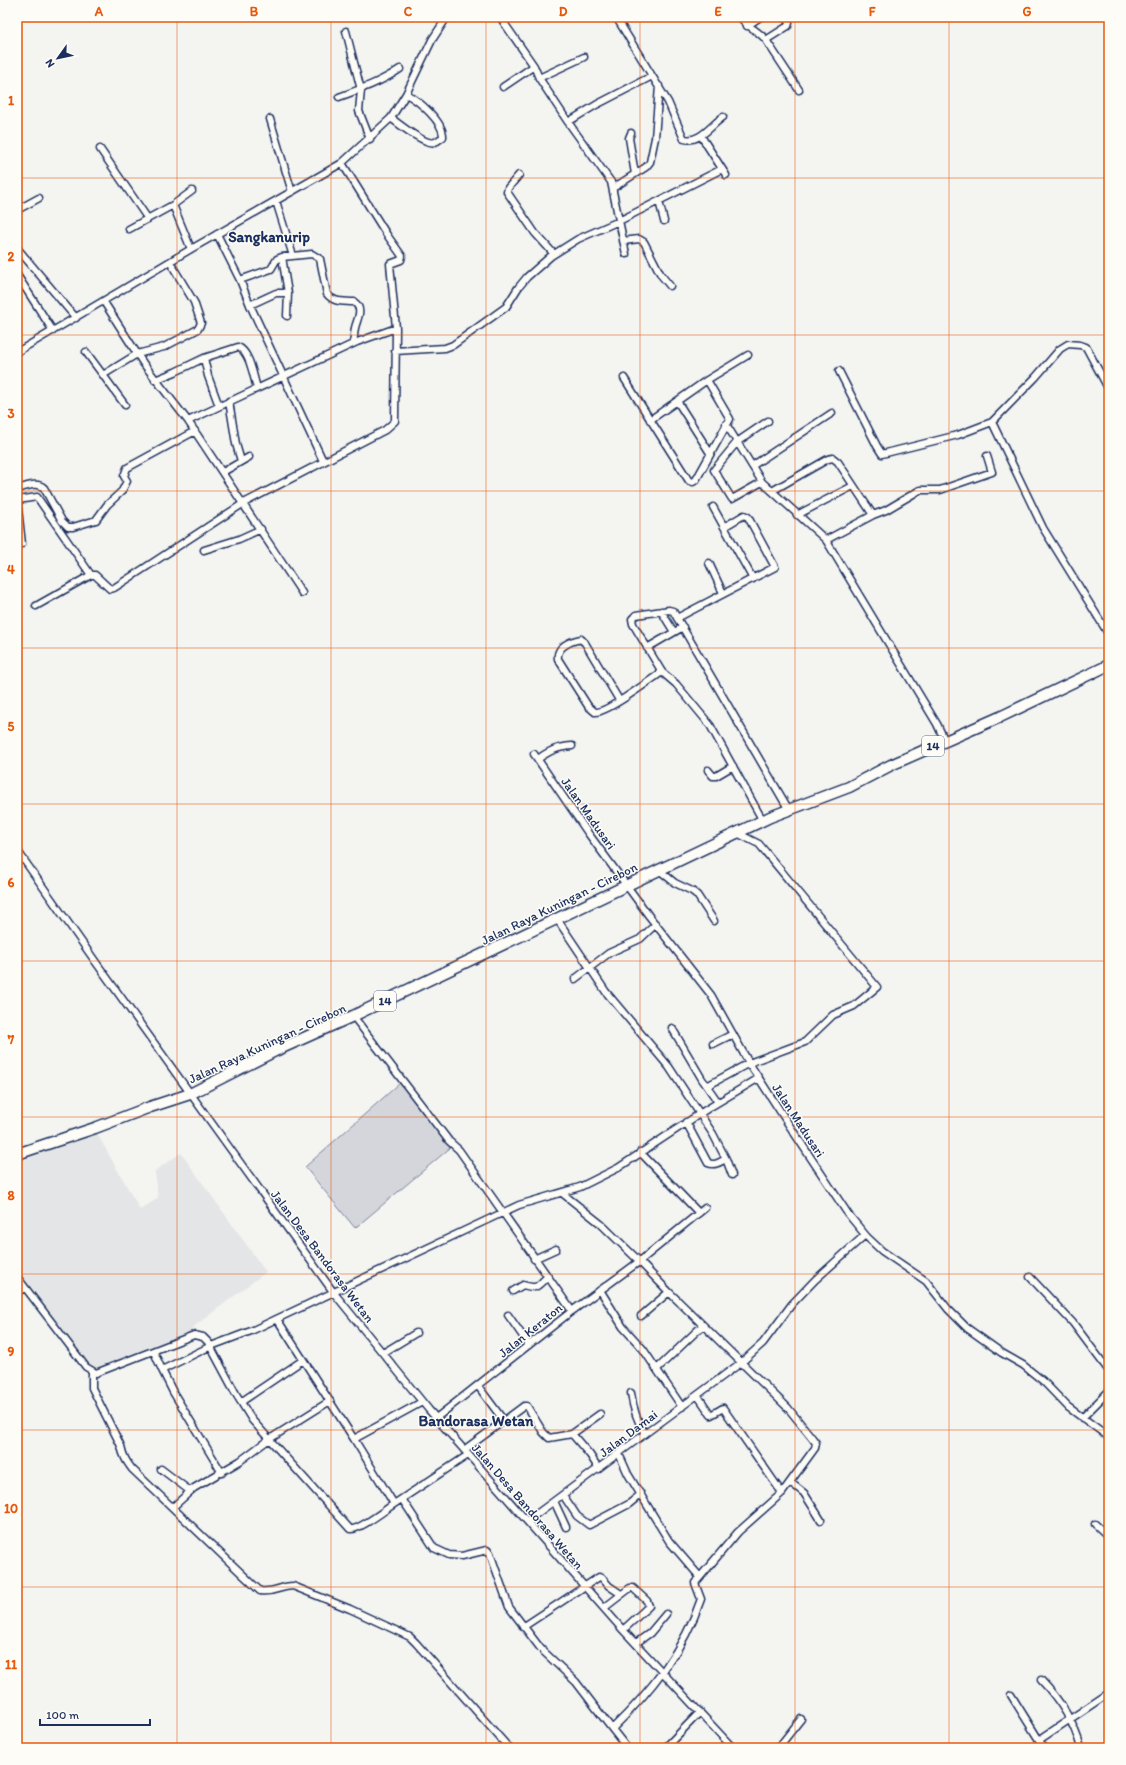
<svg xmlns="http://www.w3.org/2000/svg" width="1126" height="1765" font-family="Itim,sans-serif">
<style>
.built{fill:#e4e5e6}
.pitch{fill:#d4d6db;stroke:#78829c}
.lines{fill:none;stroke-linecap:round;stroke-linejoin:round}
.minor-casing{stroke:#1b2f5e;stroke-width:9}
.trunk-casing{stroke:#1b2f5e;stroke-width:13}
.minor{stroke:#fdfcf7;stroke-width:6}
.trunk{stroke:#fdfcf7;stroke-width:10}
.grid{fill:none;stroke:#e8590c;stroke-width:1;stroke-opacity:0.55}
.labels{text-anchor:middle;stroke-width:3;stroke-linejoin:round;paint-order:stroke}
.shield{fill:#fdfcf7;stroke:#5f6c8c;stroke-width:1}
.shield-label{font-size:12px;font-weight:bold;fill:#1b2f5e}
.street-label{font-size:13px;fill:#1b2f5e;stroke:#fdfcf7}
.quarter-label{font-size:15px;font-weight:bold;fill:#1b2f5e;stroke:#fdfcf7}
.neatline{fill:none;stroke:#e8590c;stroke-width:1.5}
.grid-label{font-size:13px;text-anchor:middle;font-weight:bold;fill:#e8590c}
</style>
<rect width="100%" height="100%" fill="#f4f4f1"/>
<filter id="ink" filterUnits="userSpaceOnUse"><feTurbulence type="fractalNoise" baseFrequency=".025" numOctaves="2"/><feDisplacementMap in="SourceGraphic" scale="8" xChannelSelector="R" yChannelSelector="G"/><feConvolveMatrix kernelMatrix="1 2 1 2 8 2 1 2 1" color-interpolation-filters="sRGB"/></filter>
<g filter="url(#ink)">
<path class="built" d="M95,1130L140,1210L158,1198L155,1171L181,1153L266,1272L192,1328V1335L99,1372L86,1365L17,1273V1161Z"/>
<path class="pitch" d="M400,1083L450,1148L355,1228L305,1167Z"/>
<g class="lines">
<g class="minor-casing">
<path id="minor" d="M500,17L534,66L539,78L568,122L611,182L626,254
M616,17L668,102L684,139C700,143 711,125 723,117
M740,17C747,27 758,30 766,40L799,90
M747,26L760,17
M346,31L361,90L359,111L370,139
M766,40L788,26L789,23L786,17
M539,78L584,57
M503,87L534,66
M339,97C361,89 381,82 400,69
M391,118C399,124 426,146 435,142C438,141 441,138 443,137C444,122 418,100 406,94
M270,119L292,192
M568,122L596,105L652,76
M701,136L726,175
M100,149L148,219
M635,174L646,167L650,162L655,138L659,86
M519,175L508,188L507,192L535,233L554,254
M613,188L635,174L629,138L631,133
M276,201L293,256
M659,201L664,221
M17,210L39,198
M129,229L173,205
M217,234L240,280L250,305L323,461
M623,241L639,239L644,242L661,275L670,286
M17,248L76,318
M191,249L173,205L192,191
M282,257L288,293L287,316
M17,275L53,331
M240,280L271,269L277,259L282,257L312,254L320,259L327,294C334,303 343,301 354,302C364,309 357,319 355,328C354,333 354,339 353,344
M104,302L143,363L188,421L302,593
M250,305L276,293H288
M395,351L445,348L453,345L506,307L518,288L527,277L551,256L578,239L619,221L722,169
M17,352L191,249L342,163L391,118L406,94L432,40L447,17
M86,352L103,375
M204,358L208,376L219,406
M839,371L877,446L882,454L958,435L992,422L1035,378L1060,349L1068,344L1080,345L1086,347L1107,386H1109
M624,378L689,481L693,482L696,480L730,419L707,380L650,420
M155,380L175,372L204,358L238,347C250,352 253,376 257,388
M707,380L748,355
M229,401L236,444L241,461
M677,401L710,453
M125,405L103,375L137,354L164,347L185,336L198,329L201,323L194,302L170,262
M188,421L357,342L396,328
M992,422L1043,528L1109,635
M726,424L762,482L826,540L937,724L945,741
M752,466L832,413
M223,472L249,457
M762,482L732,499L714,470L737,442L768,421
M17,489C26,487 37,481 44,488L62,521L68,527H73L96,520L107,505L122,491L127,481L124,476L127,468L195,431
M772,491L828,459L833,458L838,462L873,515
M17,499L22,544
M18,500L37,497L91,575
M713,507L753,579
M797,515L853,486
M826,540L873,515L886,510L920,490H940L992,472L987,456
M204,550L239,539L261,529
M709,563L723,593
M36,606L91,575H95L110,589L114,588L244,503L385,430L395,421L396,328L390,264L401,260L402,256L387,235L342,163
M661,611L674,632
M677,618L775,567L748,517L744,515L724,527
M647,648L683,627
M619,700L585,643L581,639C570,641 556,647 558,659L588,706L595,712C605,714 652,679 662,672
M534,754L588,833L649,916L711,995L749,1063L789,1125L848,1214L867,1237L882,1251L926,1281L948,1309L967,1328L1002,1353L1023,1365L1043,1381L1068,1407L1109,1437
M538,759C549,751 557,747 572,746
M708,770L713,776H716L733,766
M763,821L710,725L676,684L662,672L633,624L632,619L636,615L669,610L673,611L789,810
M17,850L95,961L334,1293L429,1410L623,1630L733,1748
M659,870L675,883L692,891L697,895L714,921
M557,919L606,992L669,1067L713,1134L726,1159C720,1162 715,1166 708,1163L686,1122
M575,979L609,953L640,939L656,924
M353,1016L449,1141L459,1150L572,1311
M672,1028L702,1079L718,1102
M713,1044L733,1034
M707,1086L749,1063L805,1042L833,1015L854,1006L877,987L759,844L737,833
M640,1152L699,1213
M726,1159L732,1175
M534,1259L556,1249
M17,1277L86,1367L96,1373L194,1335L203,1337L208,1342L236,1394L252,1420L350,1529C358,1531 385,1510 394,1504
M1030,1277L1073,1323L1109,1371
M600,1290L623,1327L643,1349L682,1407
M513,1291L523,1285C538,1289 535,1288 547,1277
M17,1292L25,1288
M508,1315L529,1345
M641,1316L669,1292
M277,1319L354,1439L422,1402
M154,1352L162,1370
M383,1353L416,1333
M657,1369L703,1325
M92,1372V1388L121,1446C123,1456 126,1461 132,1469L260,1591C276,1593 279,1586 293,1586L350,1609L410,1637L416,1643L509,1748
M478,1386L504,1421
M631,1393C633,1409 637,1421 645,1434
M698,1396L711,1415L723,1408L782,1493
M241,1402L303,1360
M436,1418L572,1311L640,1261L705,1208
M1082,1418L1109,1391
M572,1434L590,1455L599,1469
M354,1439L394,1504L468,1455
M464,1450L524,1406H527L543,1432L549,1438L572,1434L600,1414
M619,1454L628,1474L669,1541L700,1577
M161,1469L190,1491
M222,1473L173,1392L162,1370L211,1346L251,1331L519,1205L580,1187L618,1168L707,1109L759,1078
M790,1482L804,1493L821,1520
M563,1495L577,1516L589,1525L629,1504L641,1494
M402,1499L434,1548L449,1555L462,1556L487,1550L490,1553L509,1607L541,1649L576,1682L612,1729C650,1692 684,1650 701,1599L695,1583L738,1532L782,1493L815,1448L816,1443L813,1439L788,1408L669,1292L636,1258L601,1224L562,1193
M554,1501L566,1527
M173,1507L194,1488L240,1461L268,1440L330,1401
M527,1521L742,1362L763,1343L792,1304L815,1280L865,1235
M1095,1524L1109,1537
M604,1608L630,1588H633L647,1601L649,1606L623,1630
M523,1627L599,1577L602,1578L609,1586L621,1594
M636,1643L650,1633L666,1614
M1041,1680C1060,1700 1074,1722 1081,1748
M1011,1695L1044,1748
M612,1729L627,1748
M1039,1740L1109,1693
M665,1748L700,1712
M778,1748L801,1719"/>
</g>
<g class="trunk-casing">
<path id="trunk" d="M17,1154L95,1128L150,1107L190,1094L275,1051L353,1016L770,817L849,787L891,765L1000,717L1109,665"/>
</g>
<use href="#minor" class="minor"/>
<use href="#trunk" class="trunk"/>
</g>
</g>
<path class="grid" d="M177,17V1748M331,17V1748M486,17V1748M640,17V1748M795,17V1748M949,17V1748M17,178H1109M17,335H1109M17,491H1109M17,648H1109M17,804H1109M17,961H1109M17,1117H1109M17,1274H1109M17,1430H1109M17,1587H1109"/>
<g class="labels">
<g class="shield">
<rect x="922" y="736" width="22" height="20" rx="3"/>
<rect x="374" y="991" width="22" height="20" rx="3"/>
</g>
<g class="shield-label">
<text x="933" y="750">14</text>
<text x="385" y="1005">14</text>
</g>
<g class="street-label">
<text transform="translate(589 813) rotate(55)" y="5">Jalan Madusari</text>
<text transform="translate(559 903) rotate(-26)" y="5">Jalan Raya Kuningan - Cirebon</text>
<text transform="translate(267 1043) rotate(-25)" y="5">Jalan Raya Kuningan - Cirebon</text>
<text transform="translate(799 1120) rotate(57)" y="5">Jalan Madusari</text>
<text transform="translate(323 1256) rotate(53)" y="5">Jalan Desa Bandorasa Wetan</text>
<text transform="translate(530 1330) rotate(-39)" y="5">Jalan Keraton</text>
<text transform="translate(628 1433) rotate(-37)" y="5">Jalan Damai</text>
<text transform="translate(528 1506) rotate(49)" y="5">Jalan Desa Bandorasa Wetan</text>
</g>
<g class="quarter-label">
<text x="269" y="242">Sangkanurip</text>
<text x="476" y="1426">Bandorasa Wetan</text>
</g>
</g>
<rect width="1126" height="1765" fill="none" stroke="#fdfcf7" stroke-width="44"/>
<g transform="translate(58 58) rotate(237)" stroke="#fdfcf7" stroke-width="3" paint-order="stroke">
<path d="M0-3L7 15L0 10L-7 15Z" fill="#1b2f5e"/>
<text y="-6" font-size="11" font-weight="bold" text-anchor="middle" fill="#1b2f5e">N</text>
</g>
<path d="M40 1719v6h110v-6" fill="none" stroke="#1b2f5e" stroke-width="2"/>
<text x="46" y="1719" font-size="12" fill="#1b2f5e" stroke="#fdfcf7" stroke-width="3" paint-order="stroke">100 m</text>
<rect x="22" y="22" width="1082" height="1721" class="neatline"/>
<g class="grid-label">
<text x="99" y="16">A</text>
<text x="254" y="16">B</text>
<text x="408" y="16">C</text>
<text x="563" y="16">D</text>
<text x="718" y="16">E</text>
<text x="872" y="16">F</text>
<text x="1027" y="16">G</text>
<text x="11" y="105">1</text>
<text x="11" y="261">2</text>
<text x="11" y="418">3</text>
<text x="11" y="574">4</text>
<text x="11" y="731">5</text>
<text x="11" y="887">6</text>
<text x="11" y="1044">7</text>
<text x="11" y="1200">8</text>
<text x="11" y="1356">9</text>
<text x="11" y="1513">10</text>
<text x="11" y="1669">11</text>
</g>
</svg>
